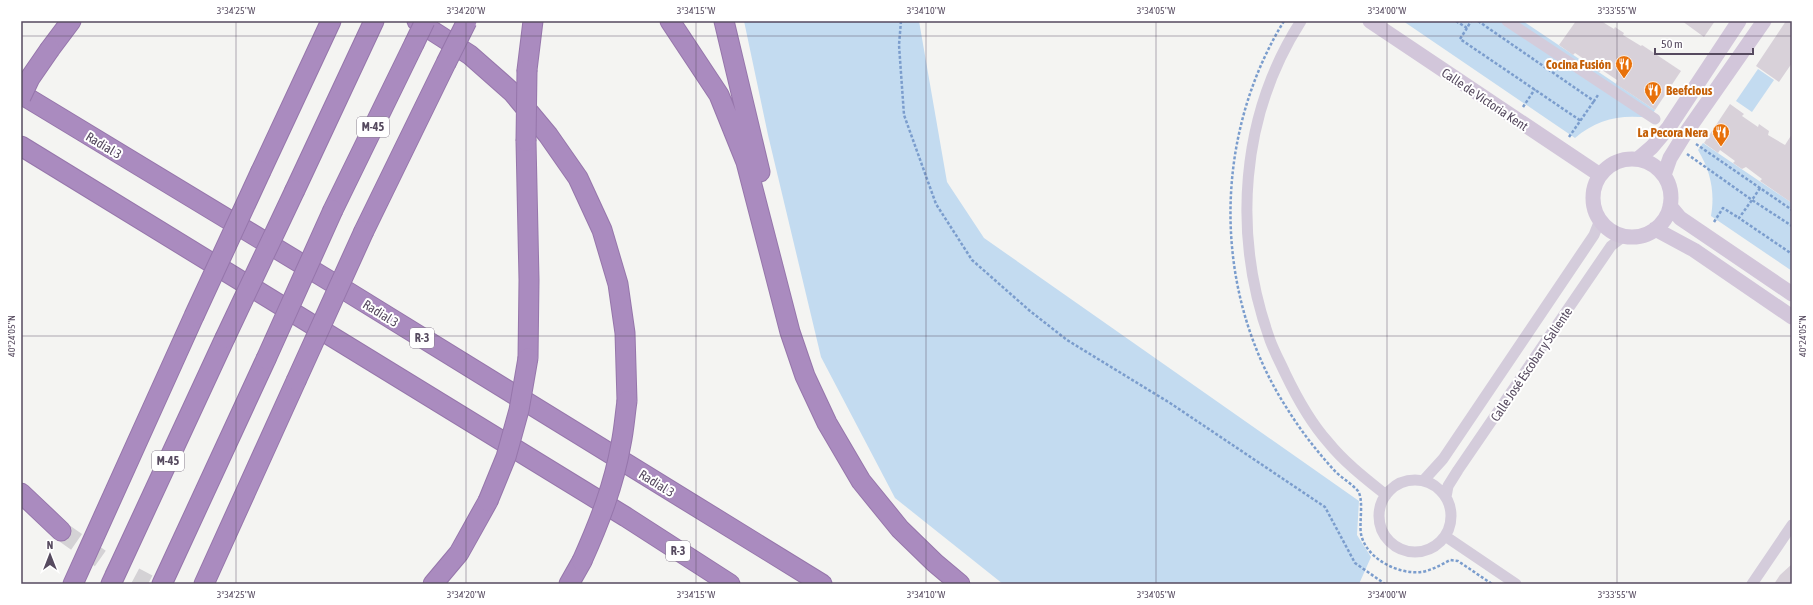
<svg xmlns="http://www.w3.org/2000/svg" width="1813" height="605" font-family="'Asap Condensed',sans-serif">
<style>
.green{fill:#c3dbf0}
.building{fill:#d8d1d9}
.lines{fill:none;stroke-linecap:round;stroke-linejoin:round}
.highway-tunnel{stroke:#d4d2d5;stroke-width:19;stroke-dasharray:19 10;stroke-linecap:butt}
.highway-casing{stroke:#9676ab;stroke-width:21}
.path{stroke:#7b9dcd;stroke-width:2.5;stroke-dasharray:3 2;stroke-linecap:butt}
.street{stroke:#d4ccdb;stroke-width:11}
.secondary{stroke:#d2c6da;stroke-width:15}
.highway{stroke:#aa8bbf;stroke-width:19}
.highway-bridge-casing{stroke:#9676ab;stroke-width:21;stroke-linecap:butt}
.highway-bridge{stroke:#aa8bbf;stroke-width:19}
.ticks{fill:none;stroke:#564a5f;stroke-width:1;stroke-opacity:0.45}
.labels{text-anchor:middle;stroke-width:4;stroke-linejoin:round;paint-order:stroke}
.shield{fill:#fff;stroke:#89808f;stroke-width:1}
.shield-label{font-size:12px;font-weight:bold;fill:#564a5f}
.food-label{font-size:13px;font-weight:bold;fill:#c56008;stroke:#fff;text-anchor:end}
.street-label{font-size:13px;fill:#564a5f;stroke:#fff}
.neatline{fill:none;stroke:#564a5f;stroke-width:1.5}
.ticks-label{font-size:10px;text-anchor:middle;fill:#564a5f}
</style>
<rect width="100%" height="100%" fill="#f4f4f2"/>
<path class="green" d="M744,21H919L947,182L984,238L1359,501L1357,535L1371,557L1359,584H1003L895,498L821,357L768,135Z
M1403,21H1523L1655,110L1650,118C1621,114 1597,119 1575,138Z
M1758,69L1774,80L1752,112L1736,101Z
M1703,143L1792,203V271L1711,216C1715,192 1711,172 1698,150Z"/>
<path class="building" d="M1576,21H1601L1614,29L1615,27L1624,33L1623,35L1641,46L1642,45L1681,71L1655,110L1616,84L1617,80L1602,70L1599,72L1589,66L1590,63L1575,53L1573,55L1559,45Z
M1682,21H1715L1704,37Z
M1786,21H1792V63L1779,82L1756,66Z
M1730,104L1744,114L1742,116L1758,127L1759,124L1769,131L1768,135L1785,145L1792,134V203L1760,181L1762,179L1746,167L1742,169L1733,163L1735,161L1720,150L1718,153L1704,143Z
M1792,564V584H1774L1780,575Z"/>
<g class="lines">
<path class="highway-tunnel" d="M61,531L101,559L148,584"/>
<g class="highway-casing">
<path id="highway" d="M417,21L470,55L513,93L548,135L578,178L602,230L618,284L625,333L627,401
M670,21L719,95L746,162L790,332L805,376L827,423L861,481L900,529L935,563L960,584
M724,21L760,172
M50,49L71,21
M527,70L533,21
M21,94L348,292L822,584
M526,141L529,280L528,358
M21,146L626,517L730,584
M261,171L331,21
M295,190L374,21
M333,210L414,44
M364,231L446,63
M21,493L61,531
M73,584L194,316
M111,584L225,338
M162,584L266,359
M204,584L296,381
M433,584L459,553L488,501
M569,584L582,561"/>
</g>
<path class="path" d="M901,21L899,45L904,115L936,204L972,260L1030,311L1067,340L1170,403L1325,507L1355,563L1385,584
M1284,21C1212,138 1212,294 1288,410C1301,431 1316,450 1333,469C1340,477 1351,483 1358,491C1364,500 1359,523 1361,534C1366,559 1399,575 1422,572C1432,570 1441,565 1450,560L1458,561L1492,584
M1456,21L1467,28L1471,21
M1478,21L1594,101L1598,95
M1467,28L1460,39L1581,121
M1523,107L1535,89
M1569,137L1594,101
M1696,144L1792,210
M1687,154L1752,200L1739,218L1792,254
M1760,188L1752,200L1792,226
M1714,222L1723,208L1739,218"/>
<path class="street" d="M1301,21C1240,116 1232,235 1270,340C1274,351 1280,362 1285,373C1296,396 1311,423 1328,442C1344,462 1366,479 1386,495
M1507,21L1655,119
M1379 516a36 36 0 1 1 72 0a36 36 0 1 1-72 0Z
M1423,481L1443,459L1594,235L1600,220
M1446,497L1448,486L1458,470L1611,246L1624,236
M1445,536L1516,584
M1752,584L1792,525"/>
<path class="secondary" d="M1370,21L1600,175
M1638,159L1652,147L1669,127L1739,21
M1593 198a39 39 0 1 1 78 0a39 39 0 1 1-78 0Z
M1664,175L1670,158L1683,137L1764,21
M1670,206L1680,218L1792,294
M1655,229L1694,250L1792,317"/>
<use href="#highway" class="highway"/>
<g class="highway-bridge-casing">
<path id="highway-bridge" d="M414,44L425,21
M446,63L467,21
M21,97L30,78L50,49
M526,141L527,70
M194,316L261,171
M225,338L295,190
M266,359L333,210
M296,381L364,231
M488,501L506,457L519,410L528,358
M582,561C599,523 614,485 621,444C624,430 625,415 627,401"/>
</g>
<use href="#highway-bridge" class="highway-bridge"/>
</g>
<path class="ticks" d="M236,21V584M466,21V584M696,21V584M926,21V584M1156,21V584M1387,21V584M1617,21V584M21,36H1792M21,336H1792"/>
<defs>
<g id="restaurant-pin" transform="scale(0.9)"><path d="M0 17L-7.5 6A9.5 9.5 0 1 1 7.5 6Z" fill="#e8710a" stroke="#fff"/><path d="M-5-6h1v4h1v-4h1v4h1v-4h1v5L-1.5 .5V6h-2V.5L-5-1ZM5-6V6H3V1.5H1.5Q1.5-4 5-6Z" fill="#fff"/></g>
</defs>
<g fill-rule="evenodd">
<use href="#restaurant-pin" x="1624" y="64"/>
<use href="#restaurant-pin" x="1653" y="90"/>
<use href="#restaurant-pin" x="1721" y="132"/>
</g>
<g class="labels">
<g class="shield">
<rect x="357" y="117" width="32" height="20" rx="3"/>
<rect x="410" y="328" width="24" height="20" rx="3"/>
<rect x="152" y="451" width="32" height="20" rx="3"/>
<rect x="666" y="541" width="24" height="20" rx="3"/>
</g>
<g class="shield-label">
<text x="373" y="131">M-45</text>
<text x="422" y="342">R-3</text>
<text x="168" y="465">M-45</text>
<text x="678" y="555">R-3</text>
</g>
<g class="food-label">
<text x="1611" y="69">Cocina Fusión</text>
<text x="1666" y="95" text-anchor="start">Beefcious</text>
<text x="1708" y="137">La Pecora Nera</text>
</g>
<g class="street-label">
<text transform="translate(1485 99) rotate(34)" y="5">Calle de Victoria Kent</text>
<text transform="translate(104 145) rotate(31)" y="5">Radial 3</text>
<text transform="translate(381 313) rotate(32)" y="5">Radial 3</text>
<text transform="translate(1531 364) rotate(-56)" y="5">Calle José Escobar y Saliente</text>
<text transform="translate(657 483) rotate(32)" y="5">Radial 3</text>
</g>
</g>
<rect width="1813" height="605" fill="none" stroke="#ffffff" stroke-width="44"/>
<g transform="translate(50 555)" stroke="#ffffff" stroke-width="3" paint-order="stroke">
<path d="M0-3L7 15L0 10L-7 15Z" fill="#564a5f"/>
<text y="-6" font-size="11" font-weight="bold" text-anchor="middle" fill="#564a5f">N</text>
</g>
<path d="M1655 48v6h98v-6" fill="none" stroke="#564a5f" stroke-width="2"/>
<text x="1661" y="48" font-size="12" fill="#564a5f" stroke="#ffffff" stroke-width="3" paint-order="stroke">50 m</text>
<rect x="22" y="22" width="1769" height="561" class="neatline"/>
<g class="ticks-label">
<text x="236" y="14">3°34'25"W</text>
<text x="466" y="14">3°34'20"W</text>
<text x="696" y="14">3°34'15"W</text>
<text x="926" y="14">3°34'10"W</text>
<text x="1156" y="14">3°34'05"W</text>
<text x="1387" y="14">3°34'00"W</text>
<text x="1617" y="14">3°33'55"W</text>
<text transform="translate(11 336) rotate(-90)" y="4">40°24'05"N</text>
<text transform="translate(1802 336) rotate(-90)" y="4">40°24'05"N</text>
<text x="236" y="598">3°34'25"W</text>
<text x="466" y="598">3°34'20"W</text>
<text x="696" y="598">3°34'15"W</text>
<text x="926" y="598">3°34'10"W</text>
<text x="1156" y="598">3°34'05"W</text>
<text x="1387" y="598">3°34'00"W</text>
<text x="1617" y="598">3°33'55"W</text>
</g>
</svg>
